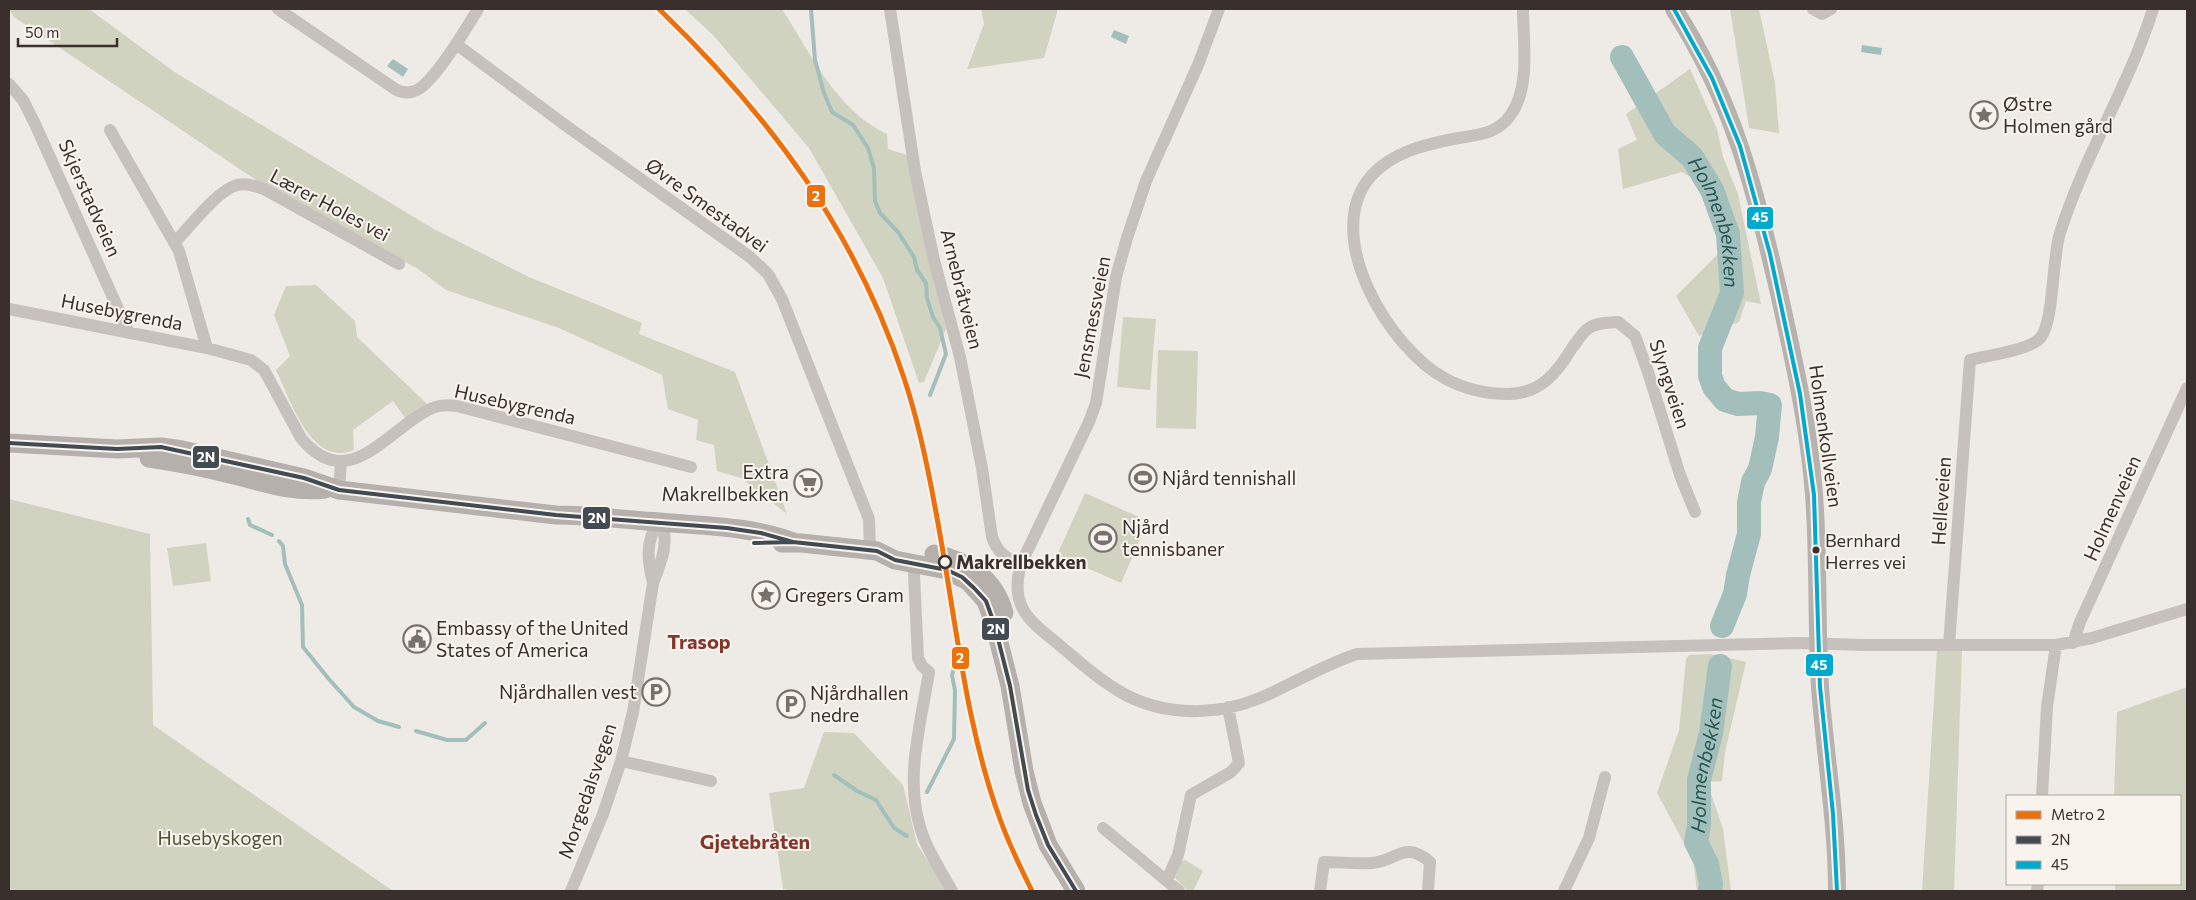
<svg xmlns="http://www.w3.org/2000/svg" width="2196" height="900" font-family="Commissioner,sans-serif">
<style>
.green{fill:#d1d3c1}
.water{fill:#a3bfbc}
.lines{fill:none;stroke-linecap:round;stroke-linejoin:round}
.stream{stroke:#a3bfbc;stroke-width:4}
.river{stroke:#a3bfbc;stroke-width:24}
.street{stroke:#c7c1be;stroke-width:12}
.secondary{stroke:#b8b2af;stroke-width:18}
.primary{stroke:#b6b0ad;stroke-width:19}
.bus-1-casing{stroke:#f9f3ee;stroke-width:8}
.bus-2-casing{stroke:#f9f3ee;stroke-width:8}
.bus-1{stroke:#424a52;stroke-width:4}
.bus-2{stroke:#00a9ce;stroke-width:4}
.metro-1-casing{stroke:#f9f3ee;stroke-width:9}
.metro-1{stroke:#ec700c;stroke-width:5}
.bus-dot{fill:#392f2c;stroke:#f9f3ee;stroke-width:2}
.stop-dot{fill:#f9f3ee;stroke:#392f2c;stroke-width:2.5}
.labels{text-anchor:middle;stroke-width:4;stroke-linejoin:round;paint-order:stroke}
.bus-label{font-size:18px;fill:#392f2c;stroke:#f9f3ee;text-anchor:start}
.poi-label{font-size:19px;fill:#392f2c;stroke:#f9f3ee;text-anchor:start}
.street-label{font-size:19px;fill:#392f2c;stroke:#f9f3ee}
.stop-label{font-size:19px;font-weight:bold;fill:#392f2c;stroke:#f9f3ee;text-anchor:start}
.park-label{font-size:19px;fill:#4c5532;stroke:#f9f3ee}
.water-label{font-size:20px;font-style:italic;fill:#255755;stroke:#f9f3ee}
.neighbourhood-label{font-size:20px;font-weight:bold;fill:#81372c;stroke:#f9f3ee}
.line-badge{stroke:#f9f3ee;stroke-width:2}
.badge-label{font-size:14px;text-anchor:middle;font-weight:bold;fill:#fff}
</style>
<rect width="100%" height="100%" fill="#eeeae6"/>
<path class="green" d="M9,9H89L176,73L432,228L529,277L642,323L639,334L735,372L787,514L741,478L717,471L714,445L696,440L698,420L668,409L662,375L559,328L446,290L418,269L259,182L14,17Z
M685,9H782C811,54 836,110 887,134L888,149L907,155L946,329L924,382L919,383L883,278L809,148L714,36Z
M981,9H1058L1044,58L967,69L984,24Z
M1730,9H1759L1775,83L1779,133L1749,128Z
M1690,69L1717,129L1723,157L1738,194L1761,304L1746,301L1739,322L1699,336L1676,296L1734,238L1722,194L1682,172L1623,189L1618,149L1637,140L1626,114Z
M316,285L355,321L357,337L427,404L406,419L393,401L353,430L354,450C311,468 290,399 276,370L290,356L274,315L286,286Z
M1123,317L1156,319L1150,390L1117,387Z
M1158,350L1198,351L1196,429L1156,428Z
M1085,493L1148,521L1121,583L1057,555Z
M9,499L150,534L153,725L393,891H9Z
M206,543L211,581L173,586L167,548Z
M1937,651H1962L1954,891H1922Z
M1711,654L1746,662L1725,752L1722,781L1707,782L1723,829L1731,891H1697L1693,860L1657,793L1679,730L1686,659L1689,655Z
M2187,687V891H2115V884H2180V796H2114L2117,712Z
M824,732L854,733L903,785L917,844L947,891H793L783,889L769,793L804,788Z
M1185,860L1203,871L1193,891H1188L1175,878L1181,861Z"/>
<path class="water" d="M1114,30L1129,36L1126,44L1111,37Z
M1862,45L1882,48L1881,55L1861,52Z
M393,59L408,69L403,77L387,66Z"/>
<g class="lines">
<path class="stream" d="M811,9L815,60L824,93L832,112L853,125L868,148L874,168L875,201L880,213L898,232L914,257L917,270L926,283L927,298L933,317L940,328L946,354L930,395
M248,519L250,525L272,535
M279,541L283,546L285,564L302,605L303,647L328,678L354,707L378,721L399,727
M416,731L447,740H466L485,723
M834,775L857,791L876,800L894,828L907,836
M927,792L954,739L955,691L952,675L955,665L954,655"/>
<g class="river">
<path id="s1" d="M1622,57L1665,134L1692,157L1712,190L1728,234L1732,293L1710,348V376L1714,387L1725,400L1738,404L1760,403L1770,405L1767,437L1760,469L1753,482L1749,502V534L1738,575L1735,594L1722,626"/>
<path id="s2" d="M1710,891L1711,884L1707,864L1696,842L1699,825V780L1711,733L1720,666"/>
</g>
<path class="street" d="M278,9L395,89C402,93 409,94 417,90C435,81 467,27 478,9
M890,9L915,171L934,260L960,357L982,468L992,537C997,552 1006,559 1021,564
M1219,9L1198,65L1146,181L1127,238L1116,277L1096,403L1089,422L1021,564C1009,605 1028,620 1057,643C1075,658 1092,674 1111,686C1154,716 1212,718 1260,698C1293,684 1323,665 1357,654L1798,643L1865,645H2056L2092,638L2187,609
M1523,9C1523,42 1531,87 1510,116C1496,135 1475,135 1453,139C1424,145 1393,152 1372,175C1319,233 1389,349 1446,379C1465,389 1487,394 1508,394C1540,394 1557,373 1572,348C1577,342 1582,332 1589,328C1597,322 1608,323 1618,322L1635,336L1648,372L1680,475L1695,512
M1813,9L1822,14L1831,9
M456,44L565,125L750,257L768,274L782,299L869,519L870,550
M9,84L23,100L35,124L129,333
M110,130L179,251L207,348
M175,242C190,227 217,190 237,185C247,183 255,186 264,189L399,264
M9,309L207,348L251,360L264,370L301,438C350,498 390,424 435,407C442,405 450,405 457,406L691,467
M339,490L341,461
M914,574L918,658L922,666L929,672C921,723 904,779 921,830C927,851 942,872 952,891
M2073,643L2080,622L2187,388
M1949,645L1970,360C1987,355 2032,350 2041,337C2054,320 2052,258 2060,233C2084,156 2129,86 2153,9
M621,761L711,781
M2042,796L2047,707L2056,645
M1103,828L1179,891
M1167,880L1178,855L1191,795L1231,772L1239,763L1228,707
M571,891L603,814L621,761L633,712L653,583C660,565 671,540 660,522C644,539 648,563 653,583
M1320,891L1324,862C1339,862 1356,864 1372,863C1397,861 1404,840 1430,862L1428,891
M1564,891L1589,838L1605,777
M2037,891L2038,884"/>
<path class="secondary" d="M1674,9C1734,102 1754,187 1779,293C1794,361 1809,427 1814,495C1819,559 1816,623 1820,687C1825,756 1837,822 1837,891"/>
<path class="primary" d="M9,443L117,449L161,447L182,450L304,478L339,490L556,515C591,515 625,520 660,522C704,526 751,526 793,542
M149,458C176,462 203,467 230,474C264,482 290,493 325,489
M782,543H801L877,551L895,560L947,570L968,581L980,594L986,601L994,623L1010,686L1024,771L1032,803L1048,845L1076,891
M934,554C967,560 995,579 1004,613"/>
<g class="bus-1-casing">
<path id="bus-1" d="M9,443L117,449L161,447L304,478L339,490L556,515L727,528L761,533L793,542
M754,543L793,542L877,551L895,560L947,570L962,577L974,588L986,601L994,623L1010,686L1028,790L1036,815L1048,845L1076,891"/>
</g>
<g class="bus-2-casing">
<path id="bus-2" d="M1674,9L1712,78L1740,146L1770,254L1800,394L1814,495L1820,687L1833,814L1837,891"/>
</g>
<use href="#bus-1" class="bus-1"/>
<use href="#bus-2" class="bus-2"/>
<g class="metro-1-casing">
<path id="metro-1" d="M659,9C770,116 855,230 904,378C918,420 927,463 935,507C955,610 964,721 1000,819C1009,844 1020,867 1032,891"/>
</g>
<use href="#metro-1" class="metro-1"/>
</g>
<defs>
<g id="sight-ring" transform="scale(1.4375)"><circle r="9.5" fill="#f9f3ee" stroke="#78706d" stroke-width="1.5"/><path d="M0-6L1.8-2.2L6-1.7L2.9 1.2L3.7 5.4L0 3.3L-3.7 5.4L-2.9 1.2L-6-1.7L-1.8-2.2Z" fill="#78706d"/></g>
<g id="stadium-ring" transform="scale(1.4375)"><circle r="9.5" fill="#f9f3ee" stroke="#78706d" stroke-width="1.5"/><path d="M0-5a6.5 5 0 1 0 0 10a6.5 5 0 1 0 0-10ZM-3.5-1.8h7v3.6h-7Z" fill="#78706d"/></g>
<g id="supermarket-ring" transform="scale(1.4375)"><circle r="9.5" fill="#f9f3ee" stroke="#78706d" stroke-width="1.5"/><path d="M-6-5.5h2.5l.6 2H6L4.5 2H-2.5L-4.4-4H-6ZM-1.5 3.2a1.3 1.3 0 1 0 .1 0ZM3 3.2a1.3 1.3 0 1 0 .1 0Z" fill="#78706d"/></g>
<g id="civic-ring" transform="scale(1.4375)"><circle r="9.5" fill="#f9f3ee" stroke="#78706d" stroke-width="1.5"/><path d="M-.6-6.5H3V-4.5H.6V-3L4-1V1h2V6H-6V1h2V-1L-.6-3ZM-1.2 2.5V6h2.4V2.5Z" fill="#78706d"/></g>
<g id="parking-ring" transform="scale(1.4375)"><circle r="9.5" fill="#f9f3ee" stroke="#78706d" stroke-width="1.5"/><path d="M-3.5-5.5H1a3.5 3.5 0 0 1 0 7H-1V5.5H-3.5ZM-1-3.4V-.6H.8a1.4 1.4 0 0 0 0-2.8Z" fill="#78706d"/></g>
</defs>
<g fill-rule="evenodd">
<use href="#sight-ring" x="1984" y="115"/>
<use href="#stadium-ring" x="1143" y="478"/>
<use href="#supermarket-ring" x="808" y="483"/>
<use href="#stadium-ring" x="1103" y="538"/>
<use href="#sight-ring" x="766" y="595"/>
<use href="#civic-ring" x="417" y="639"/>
<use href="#parking-ring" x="656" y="692"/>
<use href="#parking-ring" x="791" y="704"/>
</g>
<circle class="bus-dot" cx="1816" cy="550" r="4.5"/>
<circle class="stop-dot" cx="945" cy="562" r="6"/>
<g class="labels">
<g class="bus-label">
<text x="1825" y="547">Bernhard<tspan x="1825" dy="22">Herres vei</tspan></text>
</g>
<g class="poi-label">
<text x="2003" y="111">Østre<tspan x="2003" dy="22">Holmen gård</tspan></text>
<text x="789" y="479" text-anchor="end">Extra<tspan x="789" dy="22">Makrellbekken</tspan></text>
<text x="1162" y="485">Njård tennishall</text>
<text x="1122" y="534">Njård<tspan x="1122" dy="22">tennisbaner</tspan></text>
<text x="785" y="602">Gregers Gram</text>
<text x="436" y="635">Embassy of the United<tspan x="436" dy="22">States of America</tspan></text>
<text x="637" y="699" text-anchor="end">Njårdhallen vest</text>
<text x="810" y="700">Njårdhallen<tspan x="810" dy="22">nedre</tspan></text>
</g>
<g class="street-label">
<text transform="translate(90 198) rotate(66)" y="7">Skjerstadveien</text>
<text transform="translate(330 205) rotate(28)" y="7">Lærer Holes vei</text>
<text transform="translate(707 205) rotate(36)" y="7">Øvre Smestadvei</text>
<text transform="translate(962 289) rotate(76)" y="7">Arnebråtveien</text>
<text transform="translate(122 312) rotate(11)" y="7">Husebygrenda</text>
<text transform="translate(1092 317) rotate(-79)" y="7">Jensmessveien</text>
<text transform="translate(1670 384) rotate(72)" y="7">Slyngveien</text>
<text transform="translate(515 404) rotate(13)" y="7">Husebygrenda</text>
<text transform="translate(1826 436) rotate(82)" y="7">Holmenkollveien</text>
<text transform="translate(1941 501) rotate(-86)" y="7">Helleveien</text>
<text transform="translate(2112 508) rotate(-66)" y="7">Holmenveien</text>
<text transform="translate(587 791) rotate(-71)" y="7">Morgedalsvegen</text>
</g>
<g class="stop-label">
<text x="956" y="569">Makrellbekken</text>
</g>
<g class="park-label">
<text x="220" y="845">Husebyskogen</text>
</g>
<g class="water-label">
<text dy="7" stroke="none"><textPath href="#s1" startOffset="194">Holmenbekken</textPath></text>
<text dy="7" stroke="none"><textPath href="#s2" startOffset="130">Holmenbekken</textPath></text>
</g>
<g class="neighbourhood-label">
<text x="699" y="649">Trasop</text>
<text x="755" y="849">Gjetebråten</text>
</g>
</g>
<g class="line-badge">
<rect x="806" y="184" width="20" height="24" rx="5" fill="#ec700c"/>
<rect x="1746" y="206" width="28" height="24" rx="5" fill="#00a9ce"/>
<rect x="192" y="445" width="28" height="24" rx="5" fill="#424a52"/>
<rect x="582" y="506" width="29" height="24" rx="5" fill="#424a52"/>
<rect x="981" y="617" width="29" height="24" rx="5" fill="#424a52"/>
<rect x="951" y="646" width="19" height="24" rx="5" fill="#ec700c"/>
<rect x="1805" y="653" width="29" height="24" rx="5" fill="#00a9ce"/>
</g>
<g class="badge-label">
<text x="816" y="201">2</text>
<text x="1760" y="222">45</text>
<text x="206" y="462">2N</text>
<text x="597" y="523">2N</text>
<text x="996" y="634">2N</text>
<text x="960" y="663">2</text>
<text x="1819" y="670">45</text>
</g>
<rect width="2196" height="900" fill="none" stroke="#392f2c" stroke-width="20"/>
<rect x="2006" y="795" width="175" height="90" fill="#f9f3ee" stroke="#aca5a0"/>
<rect x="2016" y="811" width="25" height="8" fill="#ec700c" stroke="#aca5a0"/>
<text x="2051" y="820" font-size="15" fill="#392f2c">Metro 2</text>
<rect x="2016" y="836" width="25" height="8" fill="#424a52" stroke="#aca5a0"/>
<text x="2051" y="845" font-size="15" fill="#392f2c">2N</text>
<rect x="2016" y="861" width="25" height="8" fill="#00a9ce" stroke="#aca5a0"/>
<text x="2051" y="870" font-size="15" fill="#392f2c">45</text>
<path d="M18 38v8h99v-8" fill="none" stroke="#392f2c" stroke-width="2.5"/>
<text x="25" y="38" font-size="15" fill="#392f2c" stroke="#f9f3ee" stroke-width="4" paint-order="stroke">50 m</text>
</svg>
